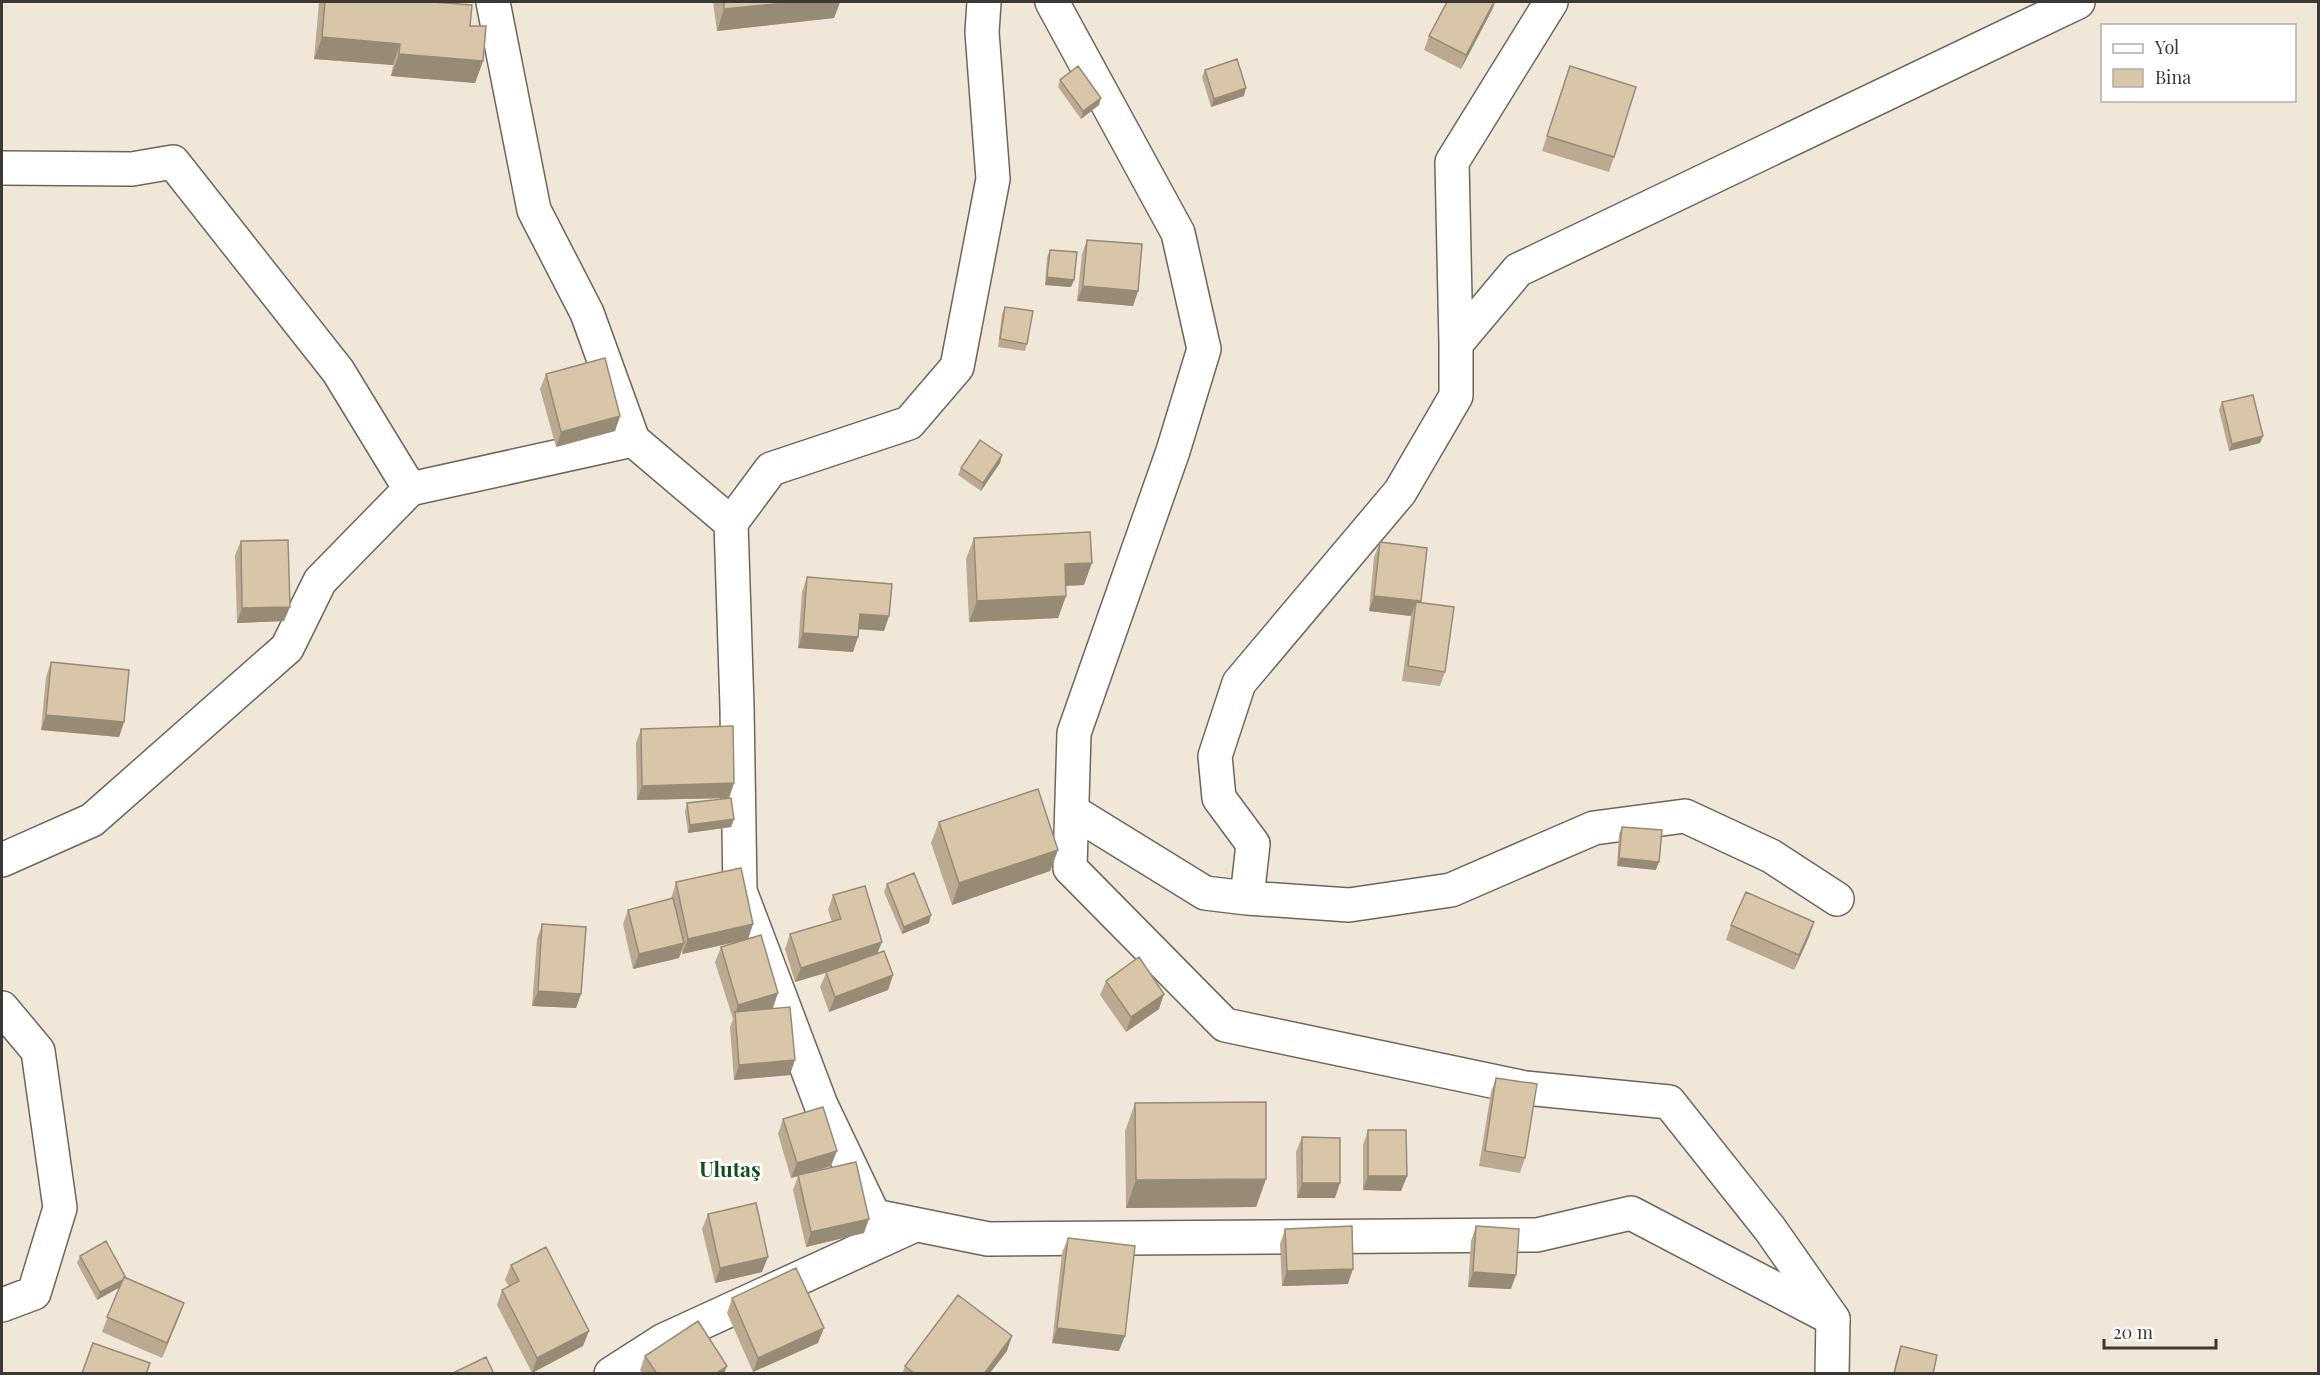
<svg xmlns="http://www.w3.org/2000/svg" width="2320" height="1375" font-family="'Playfair Display',serif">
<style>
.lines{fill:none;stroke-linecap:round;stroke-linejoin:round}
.minor-casing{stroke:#6f665a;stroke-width:36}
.tertiary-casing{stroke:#6f665a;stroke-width:36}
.minor{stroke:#fff;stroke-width:33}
.tertiary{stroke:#fff;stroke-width:33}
.wall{fill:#bbaa91}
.shaded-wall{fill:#988b76}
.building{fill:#d9c6a9;stroke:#988b76;stroke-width:1.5}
.labels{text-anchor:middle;stroke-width:6;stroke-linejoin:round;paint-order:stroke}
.quarter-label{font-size:21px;font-weight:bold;fill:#134e1d;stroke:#fff}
</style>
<rect width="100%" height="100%" fill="#f1e7d9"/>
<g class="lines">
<g class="minor-casing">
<path id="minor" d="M493,2L534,210L587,313L633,440
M984,2L982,32L993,179L957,367L909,423L771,469L731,523L737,707L740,891L821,1105L874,1216L988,1239L1537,1235L1631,1213L1833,1319
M2,168L132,169L173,162L338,371L410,489
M1456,344L1452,162L1551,2
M1072,811L1205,893L1247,898L1253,844L1219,798L1215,756L1239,683L1400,492L1456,396V344L1518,270L2078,2
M2,860L92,820L287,648L320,581L410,489L633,440L731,523
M1247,898L1349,905L1451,890L1594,828L1685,816L1771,856L1837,899
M2,1008L38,1051L60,1208L34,1293L2,1305
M611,1374L664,1340L915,1225"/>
</g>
<g class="tertiary-casing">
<path id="tertiary" d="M1052,2L1178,233L1204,349L1173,451L1074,733L1070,868L1225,1025L1525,1088L1669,1102L1770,1229L1833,1319L1832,1374"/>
</g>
<use href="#minor" class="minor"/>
<use href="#tertiary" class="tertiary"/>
</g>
<path class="wall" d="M319,2H433L470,26L483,61L475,83L391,76L393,65L314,59Z
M713,2H840L834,18L717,31Z
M1447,2H1495L1492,10L1461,69L1424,50L1429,36Z
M1570,66L1614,157L1609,172L1542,151Z
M1205,70L1244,96L1211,107L1202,77Z
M1060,80L1099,105L1081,119L1058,87Z
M1087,240L1138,291L1133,306L1077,301L1082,254Z
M1050,250L1074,280L1071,287L1045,285L1047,257Z
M1005,307L1027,344L1025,351L998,347L1002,314Z
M546,374L620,416L615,431L556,447L540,389Z
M2222,402L2263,436L2260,443L2229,451L2219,410Z
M1002,455L1000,463L981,491L958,475L961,468Z
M974,538L1084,585L1066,586V596L1058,618L969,622L966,559Z
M241,541L284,621L237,623L235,555Z
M1380,542L1421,601L1420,603L1445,672L1440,686L1402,681L1411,616L1369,611L1374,557Z
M807,577L889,616L884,631L859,629L853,652L798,648L802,592Z
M51,662L124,722L119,737L41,730L46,677Z
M641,729L734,783L729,798L637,800L636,743Z
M687,803L734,819L731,827L688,833L685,811Z
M939,822L1058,850L1050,871L952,905L931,843Z
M1622,827L1656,870L1617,866L1619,834Z
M676,882L753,924L748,939L773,1008L770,1009L790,1075L734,1080L730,1027L733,1019L715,962L721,947L741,941L682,954V950L679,958L633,969L623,924L628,910L671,899Z
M887,884L929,923L902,934L884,892Z
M833,895L878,953L893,975L888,990L829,1012L820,987L826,973L795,982L785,949L790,934L832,922L828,910Z
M1814,922L1809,937L1794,970L1726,940L1731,925Z
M542,924L581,994L576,1008L532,1006L537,939Z
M1106,981L1159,1009L1126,1032L1100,995Z
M1496,1078L1525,1158L1520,1173L1479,1166L1491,1092Z
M1135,1103L1266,1179L1256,1207L1126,1208L1125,1131Z
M783,1119L831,1166L812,1172L864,1233L806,1247L793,1190L798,1176L791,1178L778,1134Z
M1368,1130L1407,1176L1401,1191L1363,1190V1145Z
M1302,1137L1335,1198H1297L1296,1152Z
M708,1214L762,1272L715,1283L702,1229Z
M1476,1226L1511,1289L1468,1287L1471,1241Z
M1285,1229L1348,1284L1282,1286L1280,1244Z
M1068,1238L1119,1351L1052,1343L1062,1253Z
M80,1256L126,1278L184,1303L162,1358L102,1332L119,1287L97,1300L77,1263Z
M511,1265L583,1346L532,1373L497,1305L502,1290L509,1287L505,1280Z
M732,1298L818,1343L753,1372L727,1313Z
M1901,1346L1933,1374H1893L1896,1361Z
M1007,1351L989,1374H902L905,1366Z
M645,1356L724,1374H642L640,1370Z"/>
<path class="shaded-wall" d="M795,2H840L834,18L717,31L724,9Z
M1494,2H1495L1492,10L1461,69L1466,55Z
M322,37L400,44L393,65L314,59Z
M399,54L483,61L475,83L391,76Z
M1246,88L1244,96L1211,107L1214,99Z
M1101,98L1099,105L1081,119L1083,111Z
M1047,277L1074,280L1071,287L1045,285Z
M1083,286L1138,291L1133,306L1077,301Z
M620,416L615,431L556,447L561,432Z
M2263,436L2260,443L2229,451L2232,444Z
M1002,455L1000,463L981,491L983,483Z
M1092,563L1084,585L1057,586L1065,564Z
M1066,596L1058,618L969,622L977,601Z
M1374,596L1421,601L1415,616L1416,602L1411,616L1369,611Z
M290,607L284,621L237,623L242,608Z
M860,614L889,616L884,631L855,629Z
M803,633L858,637L853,652L798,648Z
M46,715L124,722L119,737L41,730Z
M734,783L729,798L637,800L642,786Z
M734,819L731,827L688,833L690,825Z
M1058,850L1050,871L952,905L959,883Z
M1619,858L1659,862L1656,870L1617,866Z
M931,915L929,923L902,934L904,927Z
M1814,922L1809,937L1794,970L1799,955Z
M753,924L748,939L682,954L688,939Z
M882,942L876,957L795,982L801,968Z
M684,943L679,958L633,969L639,954Z
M893,975L888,990L829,1012L835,997Z
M538,991L581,994L576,1008L532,1006Z
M778,993L773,1008L736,1019L735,1014L738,1005Z
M1164,994L1159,1009L1126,1032L1131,1017Z
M795,1060L790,1075L734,1080L739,1065Z
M837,1151L831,1166L791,1178L797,1163Z
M1368,1176H1407L1401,1191L1363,1190Z
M1266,1179L1256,1207L1126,1208L1136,1180Z
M1302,1183H1340L1335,1198H1297Z
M869,1219L864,1233L806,1247L811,1232Z
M768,1257L762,1272L715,1283L720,1268Z
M1353,1269L1348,1284L1282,1286L1287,1271Z
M1473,1272L1516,1275L1511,1289L1468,1287Z
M126,1278L124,1285L97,1300L100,1292Z
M184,1303L179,1317L162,1358L167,1343Z
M824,1328L818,1343L753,1372L758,1358Z
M1057,1328L1125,1336L1119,1351L1052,1343Z
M589,1331L583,1346L532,1373L537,1358Z
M1012,1336L1007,1351L989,1374H984Z
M727,1366L724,1374H715Z"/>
<path class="building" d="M325,2H433L472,5L470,26H486L483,61L399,54L400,44L322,37Z
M724,2H795L724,9Z
M1447,2H1494L1466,55L1429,36Z
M1237,59L1246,88L1214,99L1205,70Z
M1078,66L1101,98L1083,111L1060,80Z
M1570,66L1636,87L1614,157L1547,136Z
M1087,240L1142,244L1138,291L1083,286Z
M1050,250L1077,252L1074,280L1047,277Z
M1005,307L1033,311L1027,344L1000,339Z
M605,358L620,416L561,432L546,374Z
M2253,395L2263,436L2232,444L2222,402Z
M980,440L1002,455L983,483L961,468Z
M1090,532L1092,563L1065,564L1066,596L977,601L974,538Z
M288,540L290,607L242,608L241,541Z
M1380,542L1427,548L1421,601L1374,596Z
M807,577L892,584L889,616L860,614L858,637L803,633Z
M1416,602L1454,607L1445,672L1408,666Z
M51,662L129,670L124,722L46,715Z
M733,726L734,783L642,786L641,729Z
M1038,789L1058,850L959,883L939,822Z
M731,798L734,819L690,825L687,803Z
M1622,827L1662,830L1659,862L1619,858Z
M741,868L753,924L688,939L676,882Z
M914,873L931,915L904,927L887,884Z
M865,886L882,942L801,968L790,934L841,919L833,895Z
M1746,892L1814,922L1799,955L1731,925Z
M673,898L684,943L639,954L628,910Z
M542,924L586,927L581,994L538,991Z
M761,935L778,993L738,1005L721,947Z
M884,951L893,975L835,997L826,972Z
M1139,957L1164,994L1131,1017L1106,981Z
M790,1007L795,1060L739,1065L735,1012Z
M1496,1078L1537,1084L1525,1158L1485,1151Z
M1266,1102V1179L1136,1180L1135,1103Z
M823,1107L837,1151L797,1163L783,1119Z
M1368,1130H1406L1407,1176H1368Z
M1302,1137L1340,1138V1183H1302Z
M856,1162L869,1219L811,1232L798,1175Z
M756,1203L768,1257L720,1268L708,1214Z
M1352,1226L1353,1269L1287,1271L1285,1229Z
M1476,1226L1519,1229L1516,1275L1473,1272Z
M1068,1238L1135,1246L1125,1336L1057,1328Z
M106,1241L126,1278L124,1277L123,1280L100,1292L80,1256Z
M546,1247L589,1331L537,1358L502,1290L519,1281L511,1265Z
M796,1268L824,1328L758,1358L732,1298Z
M124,1277L184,1303L167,1343L107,1317Z
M958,1295L1012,1336L984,1374H915L905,1366Z
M698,1321L727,1366L715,1374H657L645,1356Z
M93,1343L150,1363L146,1374L82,1373Z
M1901,1346L1937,1355L1933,1374H1894Z
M486,1357L494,1374H455V1372Z"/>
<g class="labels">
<g class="quarter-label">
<text x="730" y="1177">Ulutaş</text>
</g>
</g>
<rect width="2320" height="1375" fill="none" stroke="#3c3833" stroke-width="6"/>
<rect x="2101" y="24" width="195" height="78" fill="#ffffff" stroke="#b1afad" stroke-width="1.5"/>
<rect x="2113" y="44" width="30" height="9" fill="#ffffff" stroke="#b1afad" stroke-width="1.5"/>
<text x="2155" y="54" font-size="18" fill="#3c3833">Yol</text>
<rect x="2113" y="69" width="30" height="18" fill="#d9c6a9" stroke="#b1afad" stroke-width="1.5"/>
<text x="2155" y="84" font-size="18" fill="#3c3833">Bina</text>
<path d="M2104 1339v9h112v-9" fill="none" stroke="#3c3833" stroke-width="3"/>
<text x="2113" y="1339" font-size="18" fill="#3c3833" stroke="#ffffff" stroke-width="4.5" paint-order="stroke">20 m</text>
</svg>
